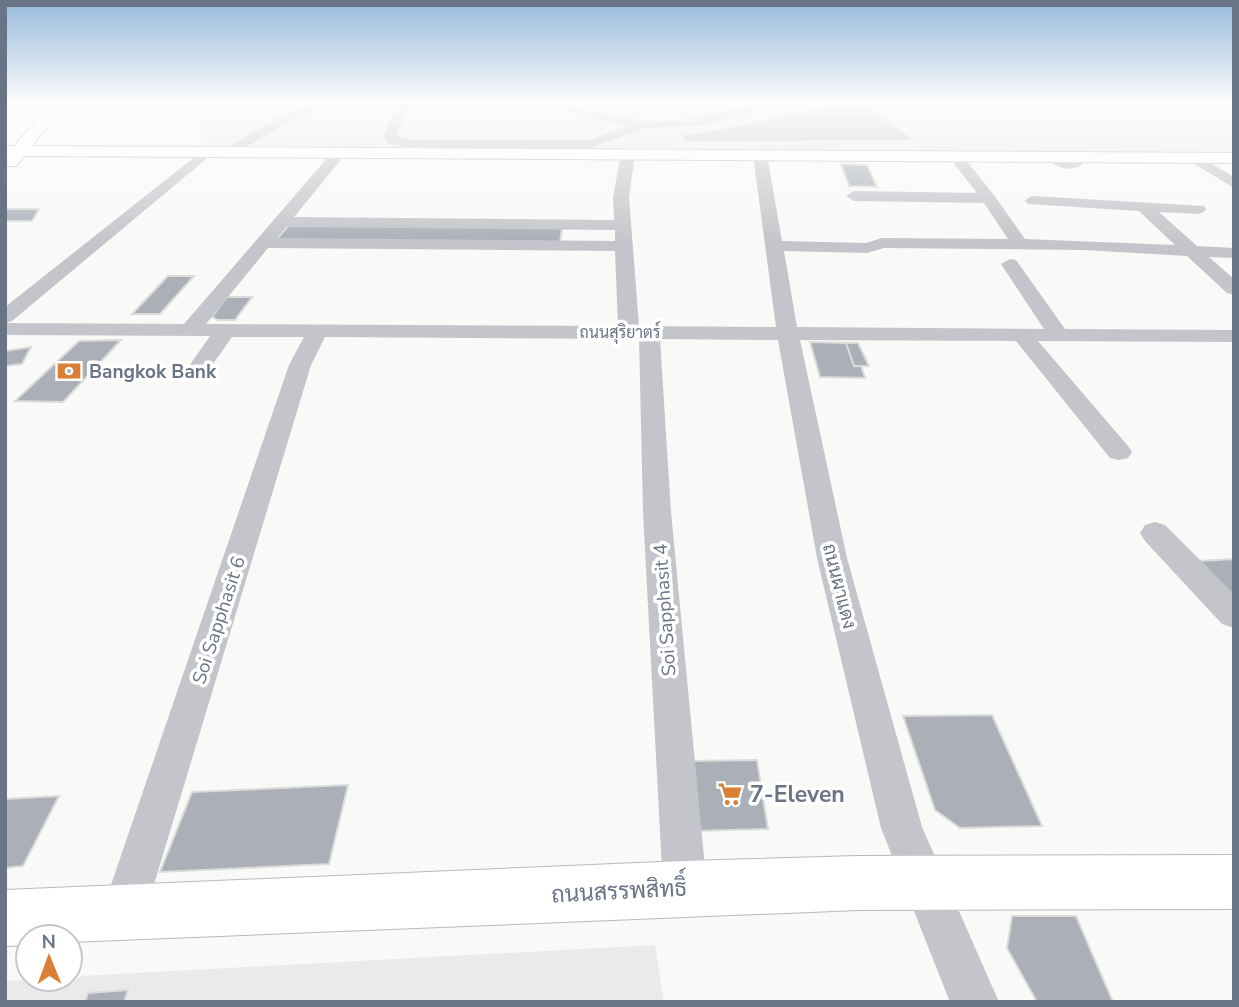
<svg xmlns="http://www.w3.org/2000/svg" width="1239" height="1007" font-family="'Nunito Sans',Sarabun,sans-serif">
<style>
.built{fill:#eaeaea}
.water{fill:#bdc4cb}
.building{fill:#aaafb8;stroke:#dbdbd9;stroke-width:2}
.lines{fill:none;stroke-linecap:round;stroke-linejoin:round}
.major-casing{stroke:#b6b9be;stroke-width:2}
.minor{fill:#c3c5ca;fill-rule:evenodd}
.major{fill:#fff;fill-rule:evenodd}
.labels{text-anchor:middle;stroke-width:7;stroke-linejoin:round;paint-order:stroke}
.far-street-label{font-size:16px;fill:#6a7487;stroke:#fff}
.poi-label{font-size:19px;font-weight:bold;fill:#6a7487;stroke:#fff;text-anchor:start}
.street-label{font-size:19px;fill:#6a7487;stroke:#fff}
.near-poi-label{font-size:23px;font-weight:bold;fill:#6a7487;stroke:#fff;text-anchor:start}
.near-street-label{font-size:23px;fill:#6a7487;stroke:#fff}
</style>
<rect width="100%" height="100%" fill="#f9f9f7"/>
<path class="built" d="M203,103H1234V153L200,147Z
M655,945L664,1002H5V981L38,979V983H55L72,982L82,976Z"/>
<path class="water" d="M841,103H864L913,140L684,141L683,135L706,133Z
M905,103H1108L916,107Z"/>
<path class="building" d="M841,164L867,165L877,187L849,186Z
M5,209H39L32,221H5Z
M289,225L562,228L560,243L276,240Z
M168,276H194L160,314H132Z
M227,297H252L235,320H218L212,317Z
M121,340L63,402L15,401L79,341Z
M810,342L846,343L854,366H861L865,378L820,377Z
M846,343H858L869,366H854Z
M31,347L22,364L5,366V351Z
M1234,559V599L1200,561Z
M992,715L1042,826L960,828L935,810L903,716Z
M757,760L768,829L696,831L690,761Z
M348,785L329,864L160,872L192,792Z
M59,796L23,866L5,868V799Z
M1012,916H1076L1113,1002H1037L1007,948Z
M128,990L124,1002H85L88,993Z"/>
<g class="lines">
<g class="major-casing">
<path id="major" d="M51,103H65L32,146L1234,153V163L24,156L16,166H5V146H14Z
M1234,855V909L858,910L70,942V937H28V945L5,946V890L685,861L858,856Z"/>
</g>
<path class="minor" d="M314,103H330L294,119L232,155L227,156L220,152L286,113Z
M399,103H411L396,135L411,140H589L627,126L585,117L547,103C565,103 578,108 595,112C617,118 641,121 664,121C706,121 746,101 786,103L702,126L645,128L590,148H411L388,143L383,136Z
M206,148L213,152L211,155L12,321L6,323L184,324L335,149L340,148L347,152L294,217L614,220L613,197L621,154L623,151H633L635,154L629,197L639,326L776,327L753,155L760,151L767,155L782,241L866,243L882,238L1008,239L984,203L854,201L846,196L854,191L977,193L948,156L955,152L960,153L994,195L1025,239L1175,245L1139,211L1028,204L1025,201L1028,198L1033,196L1204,206L1206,209L1204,212L1198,214L1159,212L1197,246L1234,248V258L1209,257L1234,279V295L1227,293L1187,256L1083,250L884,248L867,253L784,251L797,327L1044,329L1001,264L1010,259L1016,260L1065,329L1234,330V342L1038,341L1128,446L1132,452L1128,458L1119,460L1110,458L1016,341L800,340L847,558L922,827L999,1002H950L881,828L817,558L778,340L660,339L671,512L707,888L701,904L685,910L669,904L663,888L643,512L639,339L325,337L311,365L146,911L140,927L124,933L108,927L102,911L289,365L304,337H232L208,371H192L189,366L210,336L5,335V307ZM286,227L615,230V241L277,238ZM268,248L615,251L618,326L206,324Z
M1053,153L1061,156L1072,154L1083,164C1071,173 1056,168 1046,157Z
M1193,153L1234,177V188L1188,160L1186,157Z
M1155,522L1165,525L1234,594V628L1222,624L1145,541L1140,533L1145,525Z"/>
<use href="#major" class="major"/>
</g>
<linearGradient id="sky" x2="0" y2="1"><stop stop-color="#97badc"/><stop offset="0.42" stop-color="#fcfcfb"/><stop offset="1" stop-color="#fcfcfb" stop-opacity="0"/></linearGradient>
<rect width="1239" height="244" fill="url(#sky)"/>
<defs>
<g id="bank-bare" transform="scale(1.89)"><path d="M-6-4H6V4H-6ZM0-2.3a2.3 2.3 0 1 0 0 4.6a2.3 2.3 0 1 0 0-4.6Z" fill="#db7f36" stroke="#fff" stroke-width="2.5" paint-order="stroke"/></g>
<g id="supermarket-bare" transform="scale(1.89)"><path d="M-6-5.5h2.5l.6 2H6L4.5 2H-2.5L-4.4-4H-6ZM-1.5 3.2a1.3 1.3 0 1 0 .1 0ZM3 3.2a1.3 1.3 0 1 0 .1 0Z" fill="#db7f36" stroke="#fff" stroke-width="2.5" paint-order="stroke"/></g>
</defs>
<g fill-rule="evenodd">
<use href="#bank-bare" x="69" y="371"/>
<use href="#supermarket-bare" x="730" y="794"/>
</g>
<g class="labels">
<g class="far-street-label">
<text x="620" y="338">ถนนสุริยาตร์</text>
</g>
<g class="poi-label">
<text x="89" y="378">Bangkok Bank</text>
</g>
<g class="street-label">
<text transform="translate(840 586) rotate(76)" y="7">ถนนผาแดง</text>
<text transform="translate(664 610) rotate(-94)" y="7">Soi Sapphasit 4</text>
<text transform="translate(218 620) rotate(-72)" y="7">Soi Sapphasit 6</text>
</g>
<g class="near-poi-label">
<text x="750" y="802">7-Eleven</text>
</g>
<g class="near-street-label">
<text transform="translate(619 891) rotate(-3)" y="8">ถนนสรรพสิทธิ์</text>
</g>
</g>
<rect width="1239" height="1007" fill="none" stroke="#6a7487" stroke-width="14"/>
<g transform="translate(49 958) rotate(359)"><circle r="33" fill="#ffffff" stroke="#c3c7cf" stroke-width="2"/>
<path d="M0-5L12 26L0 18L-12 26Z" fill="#db7f36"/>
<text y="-10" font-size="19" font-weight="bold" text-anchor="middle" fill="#6a7487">N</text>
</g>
</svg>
